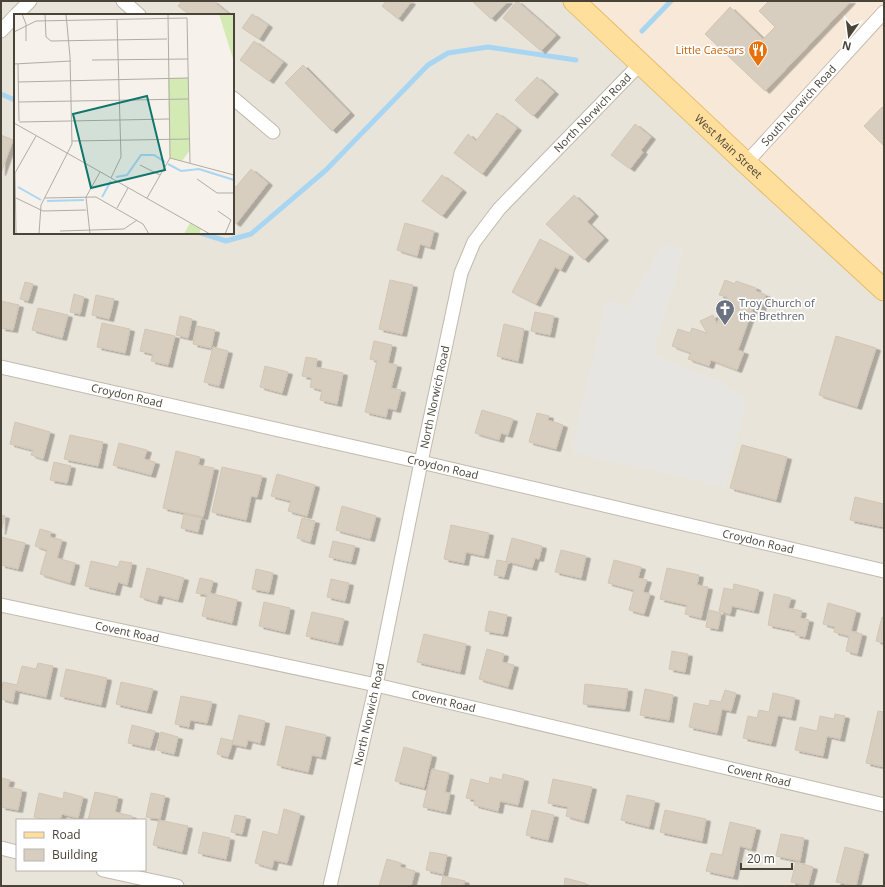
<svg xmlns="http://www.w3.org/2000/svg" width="885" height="887" font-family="'Open Sans',sans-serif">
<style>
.residential{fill:#e9e4d9;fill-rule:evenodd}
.commercial{fill:#f7e8d7}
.parking{fill:#e7e5e2}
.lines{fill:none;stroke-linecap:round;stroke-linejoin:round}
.stream{stroke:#a8d6f2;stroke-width:5}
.building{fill:#d7cec0;stroke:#d2c5b3;filter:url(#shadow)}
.minor-casing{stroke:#c1baad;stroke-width:15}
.primary-casing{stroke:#e5bc69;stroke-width:23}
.minor{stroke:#fff;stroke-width:13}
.primary{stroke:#ffdf9b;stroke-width:21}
.labels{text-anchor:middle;stroke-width:3.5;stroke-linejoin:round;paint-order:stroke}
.food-label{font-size:11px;fill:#c56008;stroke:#fff;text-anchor:end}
.street-label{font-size:11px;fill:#4a4338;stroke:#fff}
.worship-label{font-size:11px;fill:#5b616d;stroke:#fff;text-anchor:start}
.inset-river{fill:none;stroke:#a8d6f2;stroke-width:2}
.inset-road{fill:none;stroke:#b1aca3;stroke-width:1}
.view{fill:#0f766e;fill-opacity:0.15;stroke:#0f766e;stroke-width:2}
.inset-edge{fill:none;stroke:#4a4338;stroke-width:2}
</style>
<defs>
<filter id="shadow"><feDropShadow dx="4.5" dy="2.5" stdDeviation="0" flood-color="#0004"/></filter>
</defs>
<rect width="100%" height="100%" fill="#f6f2eb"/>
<path class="residential" d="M1,1H574L884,290V886H1ZM15,15H233V233H15ZM17,820H145V870H17Z"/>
<path class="commercial" d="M574,1H884V290Z"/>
<path class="parking" d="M662,246L684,247L654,351L661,358L722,382L746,400L725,487L571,452L607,300L627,308Z"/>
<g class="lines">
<path class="stream" d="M642,31L671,1
M1,94L15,100
M201,233L226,241L251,234L326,170L428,65L448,53L488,47L576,60"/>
</g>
<path class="building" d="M182,1H213L230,15H190L178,6Z
M386,1H409L411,2L398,19L382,6Z
M472,1H508L491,19Z
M517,1L556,35L541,51L503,18Z
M769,1H851L765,91L705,34L730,7L763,39L775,27L759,11Z
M252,14L268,25L259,39L242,28Z
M254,41L283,62L269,81L240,60Z
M303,65L350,113L332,131L285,83Z
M537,77L554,92L533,116L515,100Z
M882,107L884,109V146L864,126Z
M497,113L517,128L482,174L454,153L468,134L476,141Z
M635,124L651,137L641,150L643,152L630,169L611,155Z
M1,135L13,140L1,173Z
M251,169L268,183L236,224L233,222V185L236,187Z
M442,175L462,190L442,216L422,201Z
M574,195L594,214L587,222L604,238L584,260L546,224Z
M405,223L434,231L430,247L420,244L417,256L397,250Z
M540,239L569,255L561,270L555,267L536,304L512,292Z
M390,280L413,285L402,334L379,329Z
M725,280L735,284L736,281L756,288V291L766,295L760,311L753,308L738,350L744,352L737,370L711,360L709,366L688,359L691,353L672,346L678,329L690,333L692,328L707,333L700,321L713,315L717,324L727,297L719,295Z
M25,282L33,284L28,301L20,299Z
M74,294L84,297L80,314L70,312Z
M96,295L114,299L109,319L92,315Z
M1,301L19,305L13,330L1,328Z
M38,308L68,315L62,338L32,330Z
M535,312L554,316L550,335L531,331Z
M180,316L192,319L188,338L176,335Z
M102,323L130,329L125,353L97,347Z
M504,324L524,329L518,361L497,356Z
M197,326L215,330L211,348L193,344Z
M145,329L175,336L168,365L151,361L153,354L140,351Z
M836,336L876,348L857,407L819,395Z
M374,341L392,345L388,363L397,365L391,388L401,390L396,410L388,408L386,417L365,412L377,361L370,359Z
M213,347L228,351L219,386L204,382Z
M306,357L317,359L316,367L343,373L337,404L320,400L322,390L310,387L312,378L302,376Z
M265,366L288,372L282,393L260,387Z
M482,410L513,419L508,435L501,433L499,440L475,433Z
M537,413L549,416L548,420L563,425L556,449L529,442Z
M15,422L50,432L43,459L31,455L33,450L10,444Z
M70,435L103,442L98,466L64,459Z
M119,443L147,450L144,459L155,462L151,475L113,465Z
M742,445L787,457L776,500L730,488Z
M176,451L200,457L198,465L214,468L203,517L163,508Z
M54,462L71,466L67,483L50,480Z
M222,467L262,476L257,497L251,496L246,520L212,512Z
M277,474L315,485L307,516L288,511L291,501L271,496Z
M855,497L884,504V527L850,520Z
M342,506L376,516L370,539L336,530Z
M184,514L201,518L198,532L181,528Z
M1,515L5,516L1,532Z
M302,518L315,521L310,542L297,538Z
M451,525L489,533L484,556L466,552L464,563L444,559Z
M40,529L51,532L50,537L62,540L57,558L75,563L70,583L40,574L47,550L35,546Z
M1,537L25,543L18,569L1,565Z
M512,538L542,546L539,559L535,558L532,568L506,561Z
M333,541L355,546L351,562L329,557Z
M561,550L586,556L581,578L555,572Z
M497,560L508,562L504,577L494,575Z
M614,560L641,567L638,578L647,580L643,592L650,594L644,614L629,610L634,590L608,583Z
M91,561L118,567L120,561L132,563L127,585L118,582L115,593L85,586Z
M147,568L184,578L178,600L159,595L157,602L140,597Z
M667,568L699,575L697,585L708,587L701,618L685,614L687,605L660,599Z
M256,569L273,573L269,592L252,589Z
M200,578L213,581L210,593L237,600L232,623L202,616L207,595L196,593Z
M331,579L349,583L345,601L327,597Z
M734,584L759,590L754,611L732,606L730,614L719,611L724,588L733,590Z
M774,594L791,598L788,608L802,611L800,618L809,620L805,637L795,635L796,631L768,625Z
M264,602L290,608L285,632L259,626Z
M828,603L856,611L851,631L862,634L857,654L846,651L849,636L834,632L835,627L823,624Z
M709,610L721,613L718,629L706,627Z
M489,611L507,615L503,634L485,631Z
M312,612L344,619L338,643L306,636Z
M882,617L884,618V643L876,641Z
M424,634L466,644L460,672L417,662Z
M487,649L504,654L502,662L514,665L508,687L479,679Z
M672,651L688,654L685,672L669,669Z
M38,663L53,666L46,697L15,690L13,702L1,699V693L3,682L17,685L22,666L36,669Z
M66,669L107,678L101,705L60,696Z
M121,682L153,689L147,711L116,704Z
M585,684L628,689L625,709L583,704Z
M645,689L673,695L669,720L640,715Z
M725,690L736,693L731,711L722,709L717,733L689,727L694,703L709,706L710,700L721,702Z
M773,693L795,698L791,718L778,715L771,744L743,738L748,716L757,718L759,710L769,712Z
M181,696L212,702L207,723L190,720L189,727L175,724Z
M878,711L884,712V767L866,763Z
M835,714L845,716L840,739L827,736L823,756L795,750L800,727L817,731L820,716L834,719Z
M239,715L265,721L260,743L248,740L246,747L232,744Z
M132,725L155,731L150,748L128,743Z
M286,726L326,735L321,757L312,755L308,772L277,765Z
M161,732L178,737L174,754L157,750Z
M221,738L233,741L228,757L217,754Z
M404,747L432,755L424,788L395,781Z
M432,769L449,773L445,792L450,793L446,812L423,807Z
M503,774L524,779L518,805L500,801L498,811L474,805L475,800L466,798L471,779L489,784L490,777L502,780Z
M1,778L10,780L8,787L22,790L18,810L1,807Z
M553,779L592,787L584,821L566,816L568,807L548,803Z
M64,792L83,797L78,818L62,814L60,820H47L34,817L39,793L63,799Z
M95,792L118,797L115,812L132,816V820H88Z
M151,793L165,796L160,819L146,817Z
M627,795L655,801L649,827L621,820Z
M284,809L300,814L287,863L274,860L272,868L255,863L263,831L278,835Z
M532,810L554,815L548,840L526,835Z
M665,810L706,819L702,841L660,832Z
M235,815L246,817L242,834L231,832Z
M159,820L188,826L182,852L153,845Z
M730,822L756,828L751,849L740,846L733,877L706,871L711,853L722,855Z
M203,832L230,838L226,859L198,853Z
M781,834L804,838L800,861L776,856Z
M845,847L864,852L856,886L836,882Z
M430,852L447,855L443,874L426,870Z
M387,859L401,863L400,867L415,871L411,886H379Z
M796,862L813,867L808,886L791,882Z
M443,876L465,881L463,886H441Z
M565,878L585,883V886H564Z"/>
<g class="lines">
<g class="minor-casing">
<g id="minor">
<path d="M123,1L139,15"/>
<path d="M16,15L30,1"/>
<path d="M1,31L15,16"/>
<path d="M233,98L273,132"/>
<path id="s1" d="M746,163L884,12"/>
<path id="s2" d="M1,367L421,462L884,571"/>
<path id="s3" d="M1,605L376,685L884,805"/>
<path d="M1,848L17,852"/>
<path d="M103,870L177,886"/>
<path id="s4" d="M330,886L376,685L421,462L461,273L474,242L499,209L640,64"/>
</g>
</g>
<g class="primary-casing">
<g id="primary">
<path id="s5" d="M574,1L746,163L884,290"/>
</g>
</g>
<use href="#minor" class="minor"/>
<use href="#primary" class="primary"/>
</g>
<defs>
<g id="restaurant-pin" transform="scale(1)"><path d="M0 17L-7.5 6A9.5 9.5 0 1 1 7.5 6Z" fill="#e8710a" stroke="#fff"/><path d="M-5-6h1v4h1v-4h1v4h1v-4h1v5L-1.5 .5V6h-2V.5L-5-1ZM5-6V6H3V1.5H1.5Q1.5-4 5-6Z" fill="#fff"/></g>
<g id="church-pin" transform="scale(1)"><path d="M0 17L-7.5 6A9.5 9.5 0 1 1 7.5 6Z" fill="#6b7280" stroke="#fff"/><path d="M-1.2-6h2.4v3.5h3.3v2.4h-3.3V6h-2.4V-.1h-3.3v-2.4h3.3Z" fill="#fff"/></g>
</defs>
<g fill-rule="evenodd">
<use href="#restaurant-pin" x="758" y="50"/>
<use href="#church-pin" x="725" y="309"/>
</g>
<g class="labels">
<g class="food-label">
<text x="744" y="54">Little Caesars</text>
</g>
<g class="street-label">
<text dy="4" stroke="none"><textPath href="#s1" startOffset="78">South Norwich Road</textPath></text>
<text dy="4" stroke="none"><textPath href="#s4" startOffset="836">North Norwich Road</textPath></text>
<text dy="4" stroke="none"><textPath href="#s5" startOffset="212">West Main Street</textPath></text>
<text dy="4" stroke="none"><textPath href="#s2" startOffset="129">Croydon Road</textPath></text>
<text dy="4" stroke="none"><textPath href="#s4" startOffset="500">North Norwich Road</textPath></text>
<text dy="4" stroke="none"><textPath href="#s2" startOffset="453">Croydon Road</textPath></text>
<text dy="4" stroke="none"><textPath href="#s2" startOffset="777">Croydon Road</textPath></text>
<text dy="4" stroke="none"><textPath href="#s3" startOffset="129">Covent Road</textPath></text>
<text dy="4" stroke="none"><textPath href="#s3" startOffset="453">Covent Road</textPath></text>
<text dy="4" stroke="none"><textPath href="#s4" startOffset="176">North Norwich Road</textPath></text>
<text dy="4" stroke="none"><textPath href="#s3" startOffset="777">Covent Road</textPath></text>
</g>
<g class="worship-label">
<text x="739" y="307">Troy Church of<tspan x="739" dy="13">the Brethren</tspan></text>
</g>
</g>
<g transform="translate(14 14)">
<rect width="220" height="220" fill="#f6f2eb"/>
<path d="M205,0H220V48ZM154,64H174L176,136L168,147L156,144ZM176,209L187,215L185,220H170Z" fill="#d3eab4"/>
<path class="inset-river" d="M154,150L167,157L185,155L220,166M102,163L113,161L127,141H140L151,148M4,173L27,186M88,183L97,167M33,187L70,186"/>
<path class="inset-road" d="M8,0L12,10V27M31,0L32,23L37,27L153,25M154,0L156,144M0,18L22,7L173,4L176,149M78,46L174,45M0,50L57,47M4,50L5,107M4,68L174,64M5,88L174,85M5,108L155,105M0,109L196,220M58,127L175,125M156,144L220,161M126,151L146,161M97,164L107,143L103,6M183,165L203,179H220M0,183L29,197L72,196M31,184L82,183L129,210L135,220M133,184L156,144M103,194L114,174M204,197L217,206L211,220M46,217L110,215L123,206M2,220L1,159L22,122M25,220L27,191L58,130L56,43L52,0M76,220L72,183L86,158"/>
<path class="view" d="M133,82L151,156L77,174L59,100Z"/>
<rect width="220" height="220" class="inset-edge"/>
</g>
<rect width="885" height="887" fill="none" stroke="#4a4338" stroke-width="4"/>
<rect x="16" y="819" width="130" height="52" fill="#ffffff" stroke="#b7b4af"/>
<rect x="24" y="832" width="20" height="6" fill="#ffdf9b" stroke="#b7b4af"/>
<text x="52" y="839" font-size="12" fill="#4a4338">Road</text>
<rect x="24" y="849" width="20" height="12" fill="#d7cec0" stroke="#b7b4af"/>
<text x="52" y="859" font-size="12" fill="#4a4338">Building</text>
<g transform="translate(849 36) rotate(194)" stroke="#ffffff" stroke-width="3" paint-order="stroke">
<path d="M0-3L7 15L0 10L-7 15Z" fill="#4a4338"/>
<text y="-6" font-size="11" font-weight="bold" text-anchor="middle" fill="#4a4338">N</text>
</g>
<path d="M741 863v6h51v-6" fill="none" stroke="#4a4338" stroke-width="2"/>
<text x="747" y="863" font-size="12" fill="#4a4338" stroke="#ffffff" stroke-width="3" paint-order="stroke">20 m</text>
</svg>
